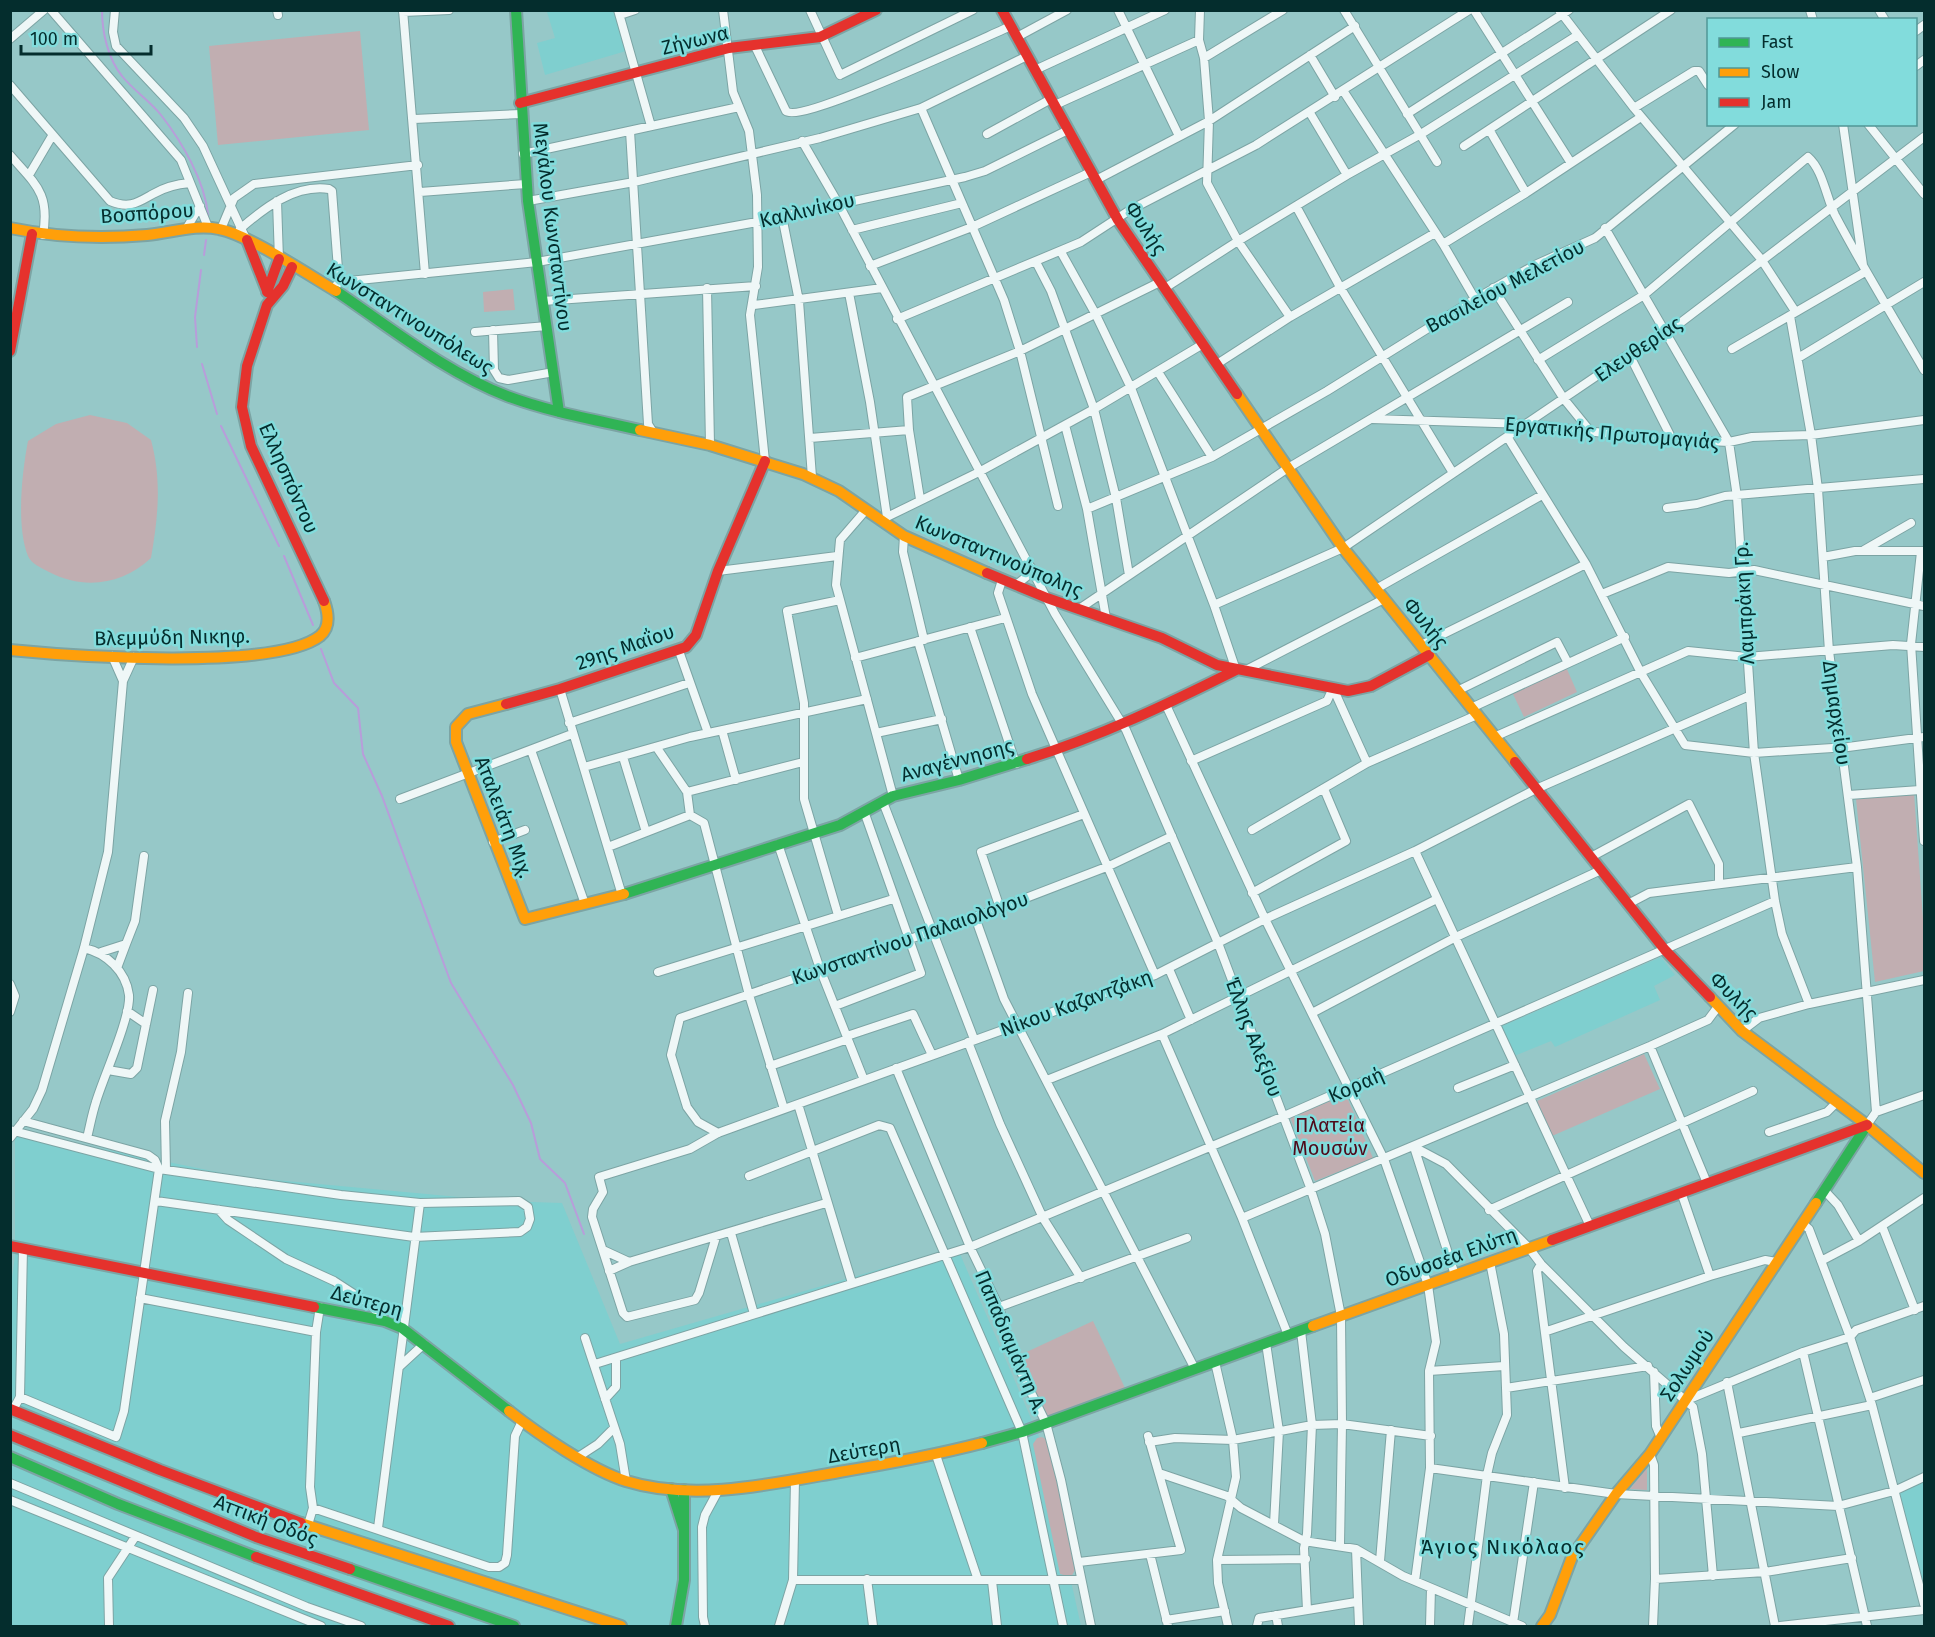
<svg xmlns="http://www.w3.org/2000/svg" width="1935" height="1637" font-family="'Fira Sans',sans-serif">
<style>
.built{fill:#7fcfcf}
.green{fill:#c1aeb1}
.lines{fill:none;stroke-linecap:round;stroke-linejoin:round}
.stream{stroke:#b89dda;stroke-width:2}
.street-casing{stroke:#7ca4a4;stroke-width:10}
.fast-casing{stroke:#7ca4a4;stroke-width:14}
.slow-casing{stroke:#7ca4a4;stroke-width:14}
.jam-casing{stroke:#7ca4a4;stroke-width:14}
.street{stroke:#eff7f7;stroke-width:8}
.fast{stroke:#30b455;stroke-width:10}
.slow{stroke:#ff9f0a;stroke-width:10}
.jam{stroke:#e5322d;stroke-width:10}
.labels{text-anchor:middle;stroke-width:5;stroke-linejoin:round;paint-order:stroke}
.street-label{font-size:20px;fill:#042d2d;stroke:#82dcdc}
.park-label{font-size:20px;fill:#4f0919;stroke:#82dcdc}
.neighbourhood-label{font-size:21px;letter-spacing:1.5px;fill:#042d2d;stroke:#82dcdc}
</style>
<rect width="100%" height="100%" fill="#96c8c8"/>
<path class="built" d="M552,10L613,11L626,51L545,75L537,43L555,38L547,12Z
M1661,957L1675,975L1654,986L1660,1000L1555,1047L1551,1041L1514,1056L1500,1027Z
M15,1131L242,1177L502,1201L562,1203L620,1344L957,1247L1039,1437L1081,1626H11L10,1292L15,1257Z
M1924,1477V1604L1894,1491Z"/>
<path class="green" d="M360,31L369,130L218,145L209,46Z
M513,289L515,310L484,312L483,292Z
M90,415L127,423L151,440C162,480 158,518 151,558C122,585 84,590 49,572C42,568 31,564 28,556C16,526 22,472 28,441L56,424Z
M1566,667L1577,692L1524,717L1512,692Z
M1914,793L1924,933V971L1875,982L1856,799Z
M1644,1054L1660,1089L1552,1136L1537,1101Z
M1346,1095L1373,1158L1315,1181L1290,1117Z
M1093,1321L1125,1388L1045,1419L1018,1356Z
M1042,1437L1049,1441L1075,1570L1071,1577L1060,1574L1033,1444L1037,1438Z
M1647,1468V1490L1630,1489Z"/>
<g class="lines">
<path class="stream" d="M102,10C102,32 108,59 122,76C133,90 150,101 161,115C182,142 205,181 208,215
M204,255L206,240
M197,347L195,317L201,270
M202,364L217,414
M221,426L279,546
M284,556L313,625
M321,649L334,683L358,708L363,754L382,796L451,983L513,1085L531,1123L540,1159L565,1183L584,1234"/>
<g class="street-casing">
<path id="street" d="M51,10L181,160L208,227
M115,10L113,32L116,46L184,118L203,146L246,239
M277,10L278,15
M403,10L425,274
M618,10L651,126
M723,10L733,92L749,131L757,195L758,267L750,315L765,461
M810,10L840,75L973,10
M1118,10L1179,136
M1200,10L1199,40L1204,58L1209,121L1207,183L1238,241L1290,317
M1344,10L1437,162
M1474,10L1571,163
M1559,10L1634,108L1761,259L1795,311
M1810,10L1813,20
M1879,10L1885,20
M403,12L449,10
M620,15L635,10
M1916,31L1924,25
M1017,37L1067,10
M10,39L44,10
M755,46L786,111C801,124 983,38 1011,26
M1310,55L1335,97
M1204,58L1283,10
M1916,66L1924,60
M1035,70L1165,10
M10,85L110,201C129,209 137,203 153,194C165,187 177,184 190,183
M1344,92L1443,244L1475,299
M1055,105L1199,40
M921,108L1004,300L1020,351L1058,506
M1634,108L1694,71H1699L1708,85
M1310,113L1347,175
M1407,114L1569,10
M414,119L521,114
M1843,124L1863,265
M1868,124L1924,194
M630,131L648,424L653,432
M1490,131L1526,193
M987,134L1051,99
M802,141L838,203L1055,614L1126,730L1218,943L1310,1187L1325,1234L1341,1316L1342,1424L1340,1545
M1464,146L1671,10
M523,154L739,107
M10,155C36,185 50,193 43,235
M29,175L52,136
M1096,180L1209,121L1355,26
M420,192L526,184
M277,201L279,259
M528,201L634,182L820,138L921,108L1027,56
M1296,206L1340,287L1453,473
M782,216L799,301L812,477
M1605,228L1729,442L1737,497L1754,753L1775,901L1782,934L1809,1004
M186,229L200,206
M221,229L234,198L254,184L418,165
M240,229C264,208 295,184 329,189L332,191L339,282L336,286
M852,230L962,203
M1443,244L1526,193L1641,117
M1061,252L1095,313L1131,388L1214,605L1236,670L1248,669L1384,599
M1036,262L1051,291L1094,409L1116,498L1129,575
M870,266L972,227L1091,172
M339,282L537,262L757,222L965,177L985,171L1068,130
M707,288L710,445
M1165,288L1238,241L1347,175L1421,134L1578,35
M1493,288L1564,399L1590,431
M849,293L870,402L887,517
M543,301L756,286
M754,305L882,288
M1790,316L1811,435L1818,489L1829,651L1857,867L1876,1112
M897,319L1081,242L1130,210L1256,145L1469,10
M493,330L494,370L499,378L508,380L554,372
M475,332L547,326
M1732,349L1865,272
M1629,354L1672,439
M1798,358L1924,282
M1538,360L1644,295L1808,157C1823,170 1826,197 1835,215C1863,268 1894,318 1924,370
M1217,364L1290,317L1435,233
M1158,372L1212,457
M1372,419L1528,424L1646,438L1729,442L1752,437L1811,435L1924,420
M1065,425L1087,509L1106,618
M810,438L909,430
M1508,438L1586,564L1641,673L1685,745L1754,753L1848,747L1924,737
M920,499L909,430L907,397L1020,351L1160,282
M1667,508L1697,504L1725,496L1924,479
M1087,509L1212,457L1327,391L1475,299L1535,265L1595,238L1735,124
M866,510L840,540L836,585L893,796
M884,522L887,517L979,472L1094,409L1203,344
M904,536L903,552L924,640
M1864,550L1911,523
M1921,552L1911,644L1924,841
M1823,557L1855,551H1924
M718,571L837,556
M1002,580L998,593L1032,694L1155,975
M1016,585L1026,577L1031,567
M1376,589L1542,495
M1602,594L1668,567L1729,573L1754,570L1924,606
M1214,605L1343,548L1629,354L1667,333L1924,137
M1079,609L1288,468L1568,302
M970,627L1016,764
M918,641L959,780
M1421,645L1586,564
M679,651L708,733
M112,656L123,681
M855,658L1005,618
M1333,688L1367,763
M560,689L622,895
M1457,691L1557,642L1568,663
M1166,705L1265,919L1384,1159L1428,1285L1436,1342L1429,1371L1430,1468L1415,1581
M1471,708L1625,637
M569,723L689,683
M722,730L736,780
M876,733L942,719
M1494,737L1688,651L1747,657L1893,645L1924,647
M657,748L687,792L690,815
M531,750L585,904
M623,757L646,832
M1191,761L1327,701L1333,688
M584,767L690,737L867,699
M687,792L803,762
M1849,795L1920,790
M400,799L572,734
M883,802L974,1039
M690,815L704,823L749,995L784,1109
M1252,830L1367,763L1477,715
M493,842L525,830
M778,844L820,969L864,1080
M608,847L690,815
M1415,851L1590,1226
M1591,857L1689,804L1719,864V882
M1252,893L1346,841L1324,789
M1628,904L1649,893L1857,867
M1000,908L981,852L1084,814
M838,915L804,799V703L787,611L840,600
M975,917L1004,999L1195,1369
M84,948C106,953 126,971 129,995C131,1017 103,1078 96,1102C92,1114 90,1126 87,1138
M101,952L126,944L135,921L144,856
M117,968L126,944
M1169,969L1191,1020
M658,972L893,899
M10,984L15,996L10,1012
M835,1006L921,973L865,814
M127,1011L146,1024
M1312,1013L1456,937L1601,870
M1742,1031L1759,1018L1809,1004L1924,980
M1162,1034L1242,1218L1288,1335
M847,1036L913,1014L932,1055
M968,1042L1000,1124L1043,1218L1081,1278
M1650,1046L1707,1183
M770,1066L848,1039
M896,1068L970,1247L999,1307L1014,1358L1046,1423L1061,1480L1091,1626
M108,1070L131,1074L137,1068L153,990
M1047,1080L1162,1034L1437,899
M1458,1088L1515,1065
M798,1104L852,1283
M1867,1125L1876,1112L1924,1095
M10,1130L159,1169L341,1195L420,1203L519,1201L528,1207L530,1219L527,1227L520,1232L414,1237L156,1201
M1769,1132L1827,1112L1837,1102
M718,1133L698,1122L687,1107L671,1055L680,1018L1000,908L1109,866L1172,836
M10,1138L33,1109L42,1090L84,948L108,852L123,681L134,657
M1414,1147L1446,1164L1529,1248L1541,1264L1624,1347L1693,1407L1702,1454L1713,1576
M1414,1147L1455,1275
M166,1170L165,1121L181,1052L188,993
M749,1176L879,1125L890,1128L1022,1432L1063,1626
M1824,1190L1838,1205L1859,1241
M1681,1192L1710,1276
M219,1210L228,1220L286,1259L334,1281L371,1305L385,1321
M1489,1210L1753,1091
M1242,1218L1650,1046L1708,1020L1717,1008
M1802,1223L1809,1229L1850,1337L1872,1405L1924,1604
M1882,1226L1915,1310
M731,1233L754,1314
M716,1237L699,1293L695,1300L627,1317L623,1313L592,1217L593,1209L603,1192L599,1177L690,1149L718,1133L1155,975L1265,919L1415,851L1536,789L1749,696
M603,1250L629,1262
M1821,1261L1859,1241L1924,1198
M1541,1264L1537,1271L1565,1488
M609,1271L629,1262L826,1203
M140,1298L316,1332
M999,1307L1187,1238
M1301,1331L1312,1425L1307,1534L1304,1548L1307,1610
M1547,1331L1710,1276L1765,1260L1776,1262
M585,1338L620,1444L626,1481
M1266,1343L1279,1431L1274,1524
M1803,1352L1867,1626
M1215,1362L1233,1440L1236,1477L1217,1560L1218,1583L1228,1626
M595,1364L970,1247L1284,1116L1775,901
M399,1367L424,1344
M1429,1371L1504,1366
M1654,1372L1656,1426L1661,1438
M1727,1382L1775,1626
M1506,1388L1648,1366
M20,1397L116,1437L124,1411L159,1169L155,1160L148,1155L23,1121
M1870,1398L1924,1380
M605,1399L616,1387V1358
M1687,1400L1803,1352L1850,1337L1856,1330L1924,1306
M13,1410L20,1397L23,1248
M1739,1433L1872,1405
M1149,1442L1175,1438L1233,1440L1312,1425L1342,1424L1431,1436
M1650,1454L1654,1465L1655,1579L1653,1626
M936,1455L978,1580
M578,1457L598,1444L614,1428
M1430,1468L1616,1494L1838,1506L1894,1491L1924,1477
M1159,1473L1227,1496L1241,1508L1304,1541L1356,1549L1403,1576L1522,1626
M10,1483L307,1607L361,1626
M10,1500L321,1626
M313,1508L489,1567H499L505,1563L507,1555L515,1436L522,1421
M308,1525L313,1508L310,1487L316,1332L320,1307
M378,1528L420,1203
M1356,1549L1359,1626
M1150,1554L1168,1626
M1217,1560L1306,1559
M1380,1561L1391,1430
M1079,1562L1181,1550L1148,1436
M867,1579L873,1626
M1655,1579L1765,1572L1852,1558
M793,1580H1081
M992,1581L997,1626
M1276,1615L1278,1626
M1166,1620L1225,1611
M1513,1623L1534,1482
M109,1626L108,1578L135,1537
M705,1626L703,1617L702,1527L705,1515L718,1491
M779,1626L793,1580L795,1480
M1257,1626L1259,1618L1356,1602
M1430,1626L1431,1588
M1468,1626L1487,1475L1492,1453L1507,1415L1504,1334L1490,1262
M1780,1626L1924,1610"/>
</g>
<g class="fast-casing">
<path id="fast" d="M516,10L528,201L559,412
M336,291C391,328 445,372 507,396C550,412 596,420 640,430
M624,894L840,825L893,796L959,780L1027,759
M1816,1203L1867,1125
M314,1307L385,1321L402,1328L509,1411
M982,1443L1022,1432L1313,1326
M10,1457L118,1504L256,1557
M671,1489L684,1530
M350,1569L514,1626
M676,1626L684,1580V1490"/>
</g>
<g class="slow-casing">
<path id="slow" d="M10,228C54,237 102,239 147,235C171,233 195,224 219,229C247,234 309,275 336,291
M1237,394L1343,548L1515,762
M640,430L710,445L803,474L839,491L904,536L987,573
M10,650C71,656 275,671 320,636C331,627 328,612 324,601
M506,704L468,714L456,727V742L525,919L624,894
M1710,997L1742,1031L1867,1125L1924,1173
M1313,1326L1552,1240
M509,1411C538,1434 591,1470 626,1481C693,1502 772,1484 839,1472C887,1464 935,1455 982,1443
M301,1523L621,1626
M1542,1626L1550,1615L1572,1557L1616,1494L1650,1454L1816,1203"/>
</g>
<g class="jam-casing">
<path id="jam" d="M1002,10L1118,220L1237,394
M520,103L729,48L820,37L876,10
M247,240L267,291
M292,267L283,286L267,305L247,366L242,407L251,446L324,601
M267,292L279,259
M10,351L32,234
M987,573L1047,598L1162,638L1217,665L1348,691L1371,686L1429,655
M506,704L560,689L686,647L696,635L718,571L765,461
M1027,759C1099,737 1168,704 1236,670
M1515,762L1665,950L1710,997
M1552,1240L1867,1125
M10,1246L314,1307
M10,1409L160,1470L301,1523
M10,1435L256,1537L350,1569
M256,1557L449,1626"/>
</g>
<use href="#street" class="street"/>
<use href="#fast" class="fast"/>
<use href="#slow" class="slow"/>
<use href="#jam" class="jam"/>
</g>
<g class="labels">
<g class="street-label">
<text transform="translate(695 40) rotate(-14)" y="7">Ζήνωνα</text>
<text transform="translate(807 210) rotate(-13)" y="7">Καλλινίκου</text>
<text transform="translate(147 213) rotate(-4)" y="7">Βοσπόρου</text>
<text transform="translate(553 227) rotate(83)" y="7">Μεγάλου Κωνσταντίνου</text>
<text transform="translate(1146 228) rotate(57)" y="7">Φυλής</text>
<text transform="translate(1505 286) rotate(-28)" y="7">Βασιλείου Μελετίου</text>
<text transform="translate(410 318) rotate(32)" y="7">Κωνσταντινουπόλεως</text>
<text transform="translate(1638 349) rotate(-34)" y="7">Ελευθερίας</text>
<text transform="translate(1612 433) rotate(5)" y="7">Εργατικής Πρωτομαγιάς</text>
<text transform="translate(289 478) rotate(66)" y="7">Ελλησπόντου</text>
<text transform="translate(999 556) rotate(23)" y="7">Κωνσταντινούπολης</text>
<text transform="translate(1744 603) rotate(-93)" y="7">Λαμπράκη Γρ.</text>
<text transform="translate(1426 623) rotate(51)" y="7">Φυλής</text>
<text transform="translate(172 637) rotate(-1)" y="7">Βλεμμύδη Νικηφ.</text>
<text transform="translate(625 647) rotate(-19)" y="7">29ης Μαΐου</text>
<text transform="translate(1837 713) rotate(82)" y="7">Δημαρχείου</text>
<text transform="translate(957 760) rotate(-15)" y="7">Αναγέννησης</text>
<text transform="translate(504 817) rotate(69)" y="7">Αταλειάτη Μιχ.</text>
<text transform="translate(910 938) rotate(-19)" y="7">Κωνσταντίνου Παλαιολόγου</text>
<text transform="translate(1734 996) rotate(45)" y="7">Φυλής</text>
<text transform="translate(1076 1003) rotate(-20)" y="7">Νίκου Καζαντζάκη</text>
<text transform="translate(1254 1037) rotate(69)" y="7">Έλλης Αλεξίου</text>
<text transform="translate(1356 1085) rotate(-24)" y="7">Κοραή</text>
<text transform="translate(1451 1257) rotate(-20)" y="7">Οδυσσέα Ελύτη</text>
<text transform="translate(367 1301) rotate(15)" y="7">Δεύτερη</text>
<text transform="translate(1011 1342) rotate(67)" y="7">Παπαδιαμάντη Α.</text>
<text transform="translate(1687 1365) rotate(-57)" y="7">Σολωμού</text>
<text transform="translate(864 1450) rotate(-10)" y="7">Δεύτερη</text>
<text transform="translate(266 1520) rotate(21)" y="7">Αττική Οδός</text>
</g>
<g class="park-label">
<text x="1330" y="1132">Πλατεία<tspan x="1330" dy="23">Μουσών</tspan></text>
</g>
<g class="neighbourhood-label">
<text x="1503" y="1554">Άγιος Νικόλαος</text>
</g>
</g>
<rect width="1935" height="1637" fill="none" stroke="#042d2d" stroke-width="24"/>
<rect x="1707" y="18" width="210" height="108" fill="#82dcdc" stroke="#509696" stroke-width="1.5"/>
<rect x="1719" y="38" width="30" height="9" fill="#30b455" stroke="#509696" stroke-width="1.5"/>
<text x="1761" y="48" font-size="18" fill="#042d2d">Fast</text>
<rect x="1719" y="68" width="30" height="9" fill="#ff9f0a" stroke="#509696" stroke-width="1.5"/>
<text x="1761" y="78" font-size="18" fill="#042d2d">Slow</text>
<rect x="1719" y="98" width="30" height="9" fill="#e5322d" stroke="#509696" stroke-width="1.5"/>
<text x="1761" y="108" font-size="18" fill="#042d2d">Jam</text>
<path d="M21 45v9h130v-9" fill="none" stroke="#042d2d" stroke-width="3"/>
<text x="30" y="45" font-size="18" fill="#042d2d" stroke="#82dcdc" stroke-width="4.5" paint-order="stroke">100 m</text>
</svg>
